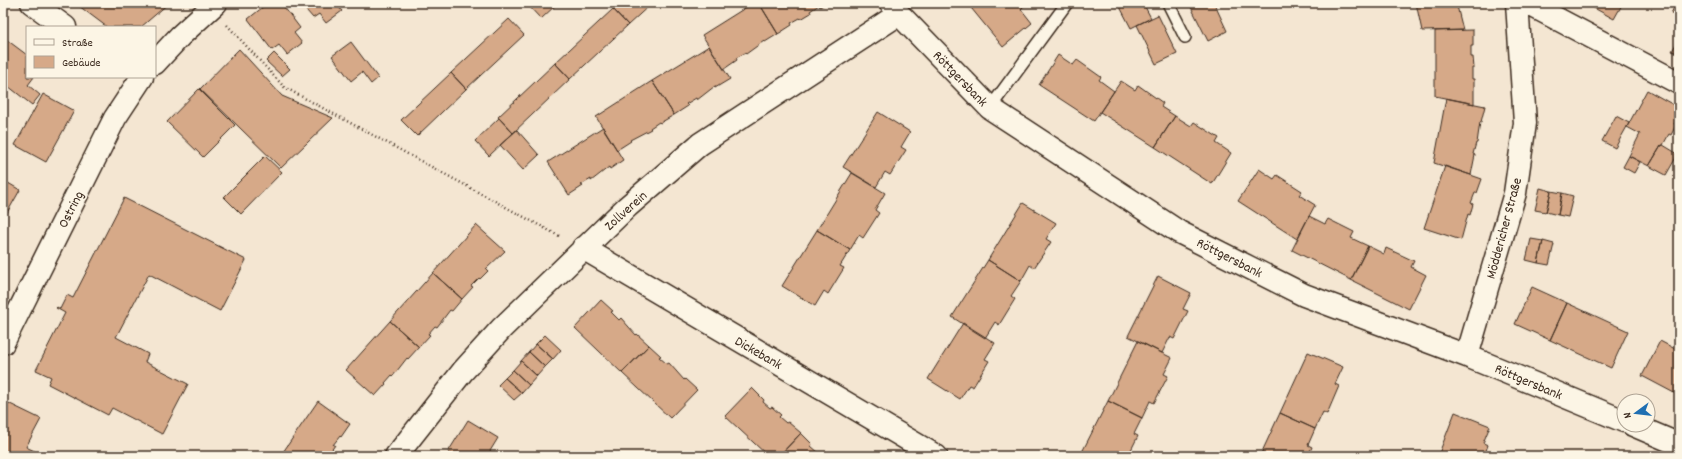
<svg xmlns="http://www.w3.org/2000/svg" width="1682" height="459" font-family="Dekko,sans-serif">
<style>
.building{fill:#d6a988;stroke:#3b2a1e}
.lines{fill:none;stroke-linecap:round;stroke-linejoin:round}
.lane-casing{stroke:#3b2a1e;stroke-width:14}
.street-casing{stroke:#3b2a1e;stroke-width:25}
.secondary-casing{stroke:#3b2a1e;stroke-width:25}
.path{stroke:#3b2a1e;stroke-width:2.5;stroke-dasharray:1 3;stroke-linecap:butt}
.lane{stroke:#fcf5e5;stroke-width:11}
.street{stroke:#fcf5e5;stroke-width:22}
.secondary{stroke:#fcf5e5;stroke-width:22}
.labels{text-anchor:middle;stroke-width:3;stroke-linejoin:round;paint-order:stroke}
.street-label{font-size:14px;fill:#3b2a1e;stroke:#fcf5e5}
</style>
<rect width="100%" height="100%" fill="#f4e6d2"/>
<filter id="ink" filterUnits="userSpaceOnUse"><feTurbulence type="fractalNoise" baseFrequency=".025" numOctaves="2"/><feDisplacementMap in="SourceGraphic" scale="8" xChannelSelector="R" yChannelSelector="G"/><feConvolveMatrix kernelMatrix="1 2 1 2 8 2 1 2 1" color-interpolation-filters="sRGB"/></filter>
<g filter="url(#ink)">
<path class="building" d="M75,3H169L141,27H107Z
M268,3H281L300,28L294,33L302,43L287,55L279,45L272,50L248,19Z
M300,3H335L342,11L326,23L319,14L313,18Z
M526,3H558L541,19Z
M619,3H652L628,25L613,9Z
M753,3H759L778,34L765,42L764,41L746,54L745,53L736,58L737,60L724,69L702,35Z
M759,3H826L820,7L819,5L810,11L811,13L801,19L800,18L791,23L792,25L778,34Z
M967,3H1023L1025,5L1021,9L1032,23L1003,47Z
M1118,3H1143L1151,18L1131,28Z
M1189,3H1214L1227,31L1208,41Z
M1416,3H1454L1455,6H1457L1463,30L1422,31Z
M1585,3H1623L1614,19Z
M1677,3H1679V17L1671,13Z
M613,9L628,25L570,79L555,63Z
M1158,15L1177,54L1156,64L1137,25Z
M509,19L524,35L466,89L451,73Z
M1473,30V46H1471V57H1473L1474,68H1472V79H1474V104L1435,96V31Z
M3,37L27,55V77H34L28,85L40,95L32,105L3,82Z
M1679,39V54L1672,51Z
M351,42L378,78L371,84L362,72L351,81L332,56Z
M709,46L730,79L715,88V86L697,100L696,98L686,104L688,106L674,115L652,81Z
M239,49L282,96L333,118L281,168L200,89Z
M274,53L290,69L282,76L266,61Z
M1058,55L1073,65L1077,60L1101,77L1099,80L1114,91L1094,121L1039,85Z
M555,63L570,79L513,133L498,117Z
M451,73L466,89L417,136L401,120Z
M652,81L674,115L660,123L659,122L650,128L651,129L630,140L631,141L617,150L596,117Z
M1121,81L1135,90L1138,85L1163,103L1161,107L1175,116L1155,147L1100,112Z
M199,89L235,125L203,157L167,122Z
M1647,90L1679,108V116L1674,124L1676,125L1671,135L1669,134L1663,145L1661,146L1649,166L1629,156L1640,134L1627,127Z
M43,94L74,111L46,162L15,145Z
M1446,98L1485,106L1481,122H1480L1477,143H1476L1473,154L1475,155L1471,175L1434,163Z
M878,112L910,132L901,147L906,150L890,175L885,172L876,187L843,167Z
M1175,116L1191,126L1194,122L1219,138L1216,143L1231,153L1212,184L1155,147Z
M1616,116L1629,123L1615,148L1602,141Z
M499,118L513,133L489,156L475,141Z
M603,127L623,160L610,169L609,167L591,181V179L581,185L583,186L569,195L548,162Z
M517,130L539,155L523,170L500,145Z
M1663,145L1678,154L1666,175L1649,166L1661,146Z
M265,156L282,172L241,214L224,197Z
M1629,156L1640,162L1634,173L1623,167Z
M1445,166L1482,179L1477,193H1475L1471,203L1473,204L1470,215L1468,214L1461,240L1424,228Z
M1259,169L1274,179L1277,175L1302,191L1299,195L1315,205L1297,239L1238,201Z
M852,173L885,193L875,210L879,213L863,238L859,235L850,250L817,230Z
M3,180L20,190L3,220Z
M1540,188L1551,191L1546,212L1535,210Z
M1551,191L1562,193L1558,215L1546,212Z
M1562,193L1573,196L1568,217L1558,215Z
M124,198L246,260L220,311L149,274L116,337L148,354L145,362L188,384L162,434L112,408L108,415L48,384L51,377L36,370L65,313L56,308L57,307L60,309L67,295L73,298Z
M1023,203L1056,223L1046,239L1051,242L1034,268L1030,265L1021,281L988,260Z
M1309,216L1325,224L1328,219L1354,232L1351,238L1368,246L1351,280L1292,250Z
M476,225L505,251L486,269L488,271L480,279L479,278L471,286L473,287L462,299L433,273Z
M817,230L850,250L840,266L844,268L828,294L824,291L815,306L782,286Z
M1531,239L1543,241L1538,263L1526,260Z
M1543,241L1554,244L1549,265L1538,263Z
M1368,246L1384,254L1386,248L1414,261L1411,267L1426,275L1409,309L1351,280Z
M988,260L1021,281L1011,296L1015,299L999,325L995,322L985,338L952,317Z
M433,273L462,299L452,311L450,310L437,327L435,326L428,334L430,335L419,347L390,321Z
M1158,276L1191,293L1183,309L1188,311L1174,339L1170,337L1162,353L1128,336Z
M1532,287L1567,303L1550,340L1515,324Z
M601,300L613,311L611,312L619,320L621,318L636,335L637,334L649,345L622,373L575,328Z
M1567,303L1628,331L1611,368L1550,340Z
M390,321L419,347L408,359L407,358L393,376L392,375L385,383L386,384L375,396L346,370Z
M963,323L995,343L985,359L989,361L973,387L969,385L960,399L928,379Z
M545,335L561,350L553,359L536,344Z
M1138,341L1172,358L1164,374L1168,376L1154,403L1150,401L1142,418L1108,401Z
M1660,341L1679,351V388L1676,394L1642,376Z
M536,344L553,359L545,367L529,352Z
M649,345L661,356L659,357L667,364L669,363L684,380L685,379L697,390L670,418L622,373Z
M529,352L545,367L537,376L521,361Z
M1308,352L1343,367L1335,384L1339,386L1327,414L1323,412L1315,429L1280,413Z
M521,361L537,376L529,385L513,370Z
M513,370L529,385L522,393L505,378Z
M505,378L522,393L514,400L498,385Z
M752,388L764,400L763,402L770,408L772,407L781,415L779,417L786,423L788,422L801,433L779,456H768L725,416Z
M318,401L350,424L341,437L340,436L333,445H335L328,455L283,456L281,455Z
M1108,401L1142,418L1134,434L1138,436L1128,456H1080Z
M6,402L41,419L26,447L45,456H11L3,452V408Z
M1455,412L1490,426L1483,443L1488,445L1484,456H1438Z
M1280,413L1315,429L1308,445L1312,447L1308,456H1260Z
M468,420L498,438L487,456H455L448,452Z
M801,433L812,444L811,446L819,453L820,452L825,456H779Z"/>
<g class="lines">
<g class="lane-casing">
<path id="lane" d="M1168,3L1185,37
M990,108L1067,3"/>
</g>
<g class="street-casing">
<path id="street" d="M32,3L65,27
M891,3L899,14L990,108L1179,232L1304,295L1467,356L1624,421
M1527,3L1679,83
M583,248L936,456
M1467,356L1515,193L1525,123L1517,3
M1633,425L1673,442L1679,447
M396,456L463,371L502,328L627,207L700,144L899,14"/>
</g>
<g class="secondary-casing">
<path id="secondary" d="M155,63L180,36L216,3
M3,343L115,118L142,77"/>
</g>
<path class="path" d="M227,25L284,87L561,237"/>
<use href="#lane" class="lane"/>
<use href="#street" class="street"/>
<use href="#secondary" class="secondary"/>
</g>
</g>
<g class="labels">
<g class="street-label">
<text transform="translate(961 78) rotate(46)" y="5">Röttgersbank</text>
<text transform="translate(70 209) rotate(-63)" y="5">Ostring</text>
<text transform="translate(625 210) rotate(-42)" y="5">Zollverein</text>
<text transform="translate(1503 228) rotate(-75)" y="5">Möddericher Straße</text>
<text transform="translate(1230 257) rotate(27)" y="5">Röttgersbank</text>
<text transform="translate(759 352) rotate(30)" y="5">Dickebank</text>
<text transform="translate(1529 381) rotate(23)" y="5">Röttgersbank</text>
</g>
</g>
<rect width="1682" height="459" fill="none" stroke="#fcf5e5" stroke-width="16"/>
<rect x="8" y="8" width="1666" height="443" fill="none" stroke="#3b2a1e" stroke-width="1.5" filter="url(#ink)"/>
<rect x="26" y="26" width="130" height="52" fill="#fcf5e5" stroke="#afa495"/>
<rect x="34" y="39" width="20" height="6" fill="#fcf5e5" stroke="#afa495"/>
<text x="62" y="46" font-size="12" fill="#3b2a1e">Straße</text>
<rect x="34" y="56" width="20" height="12" fill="#d6a988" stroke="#afa495"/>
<text x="62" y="66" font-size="12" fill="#3b2a1e">Gebäude</text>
<g transform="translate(1636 413) rotate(255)"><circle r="19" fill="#fcf5e5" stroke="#afa495"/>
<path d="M0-3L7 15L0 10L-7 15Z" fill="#1f6fb2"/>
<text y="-6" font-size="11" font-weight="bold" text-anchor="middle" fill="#3b2a1e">N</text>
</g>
</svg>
